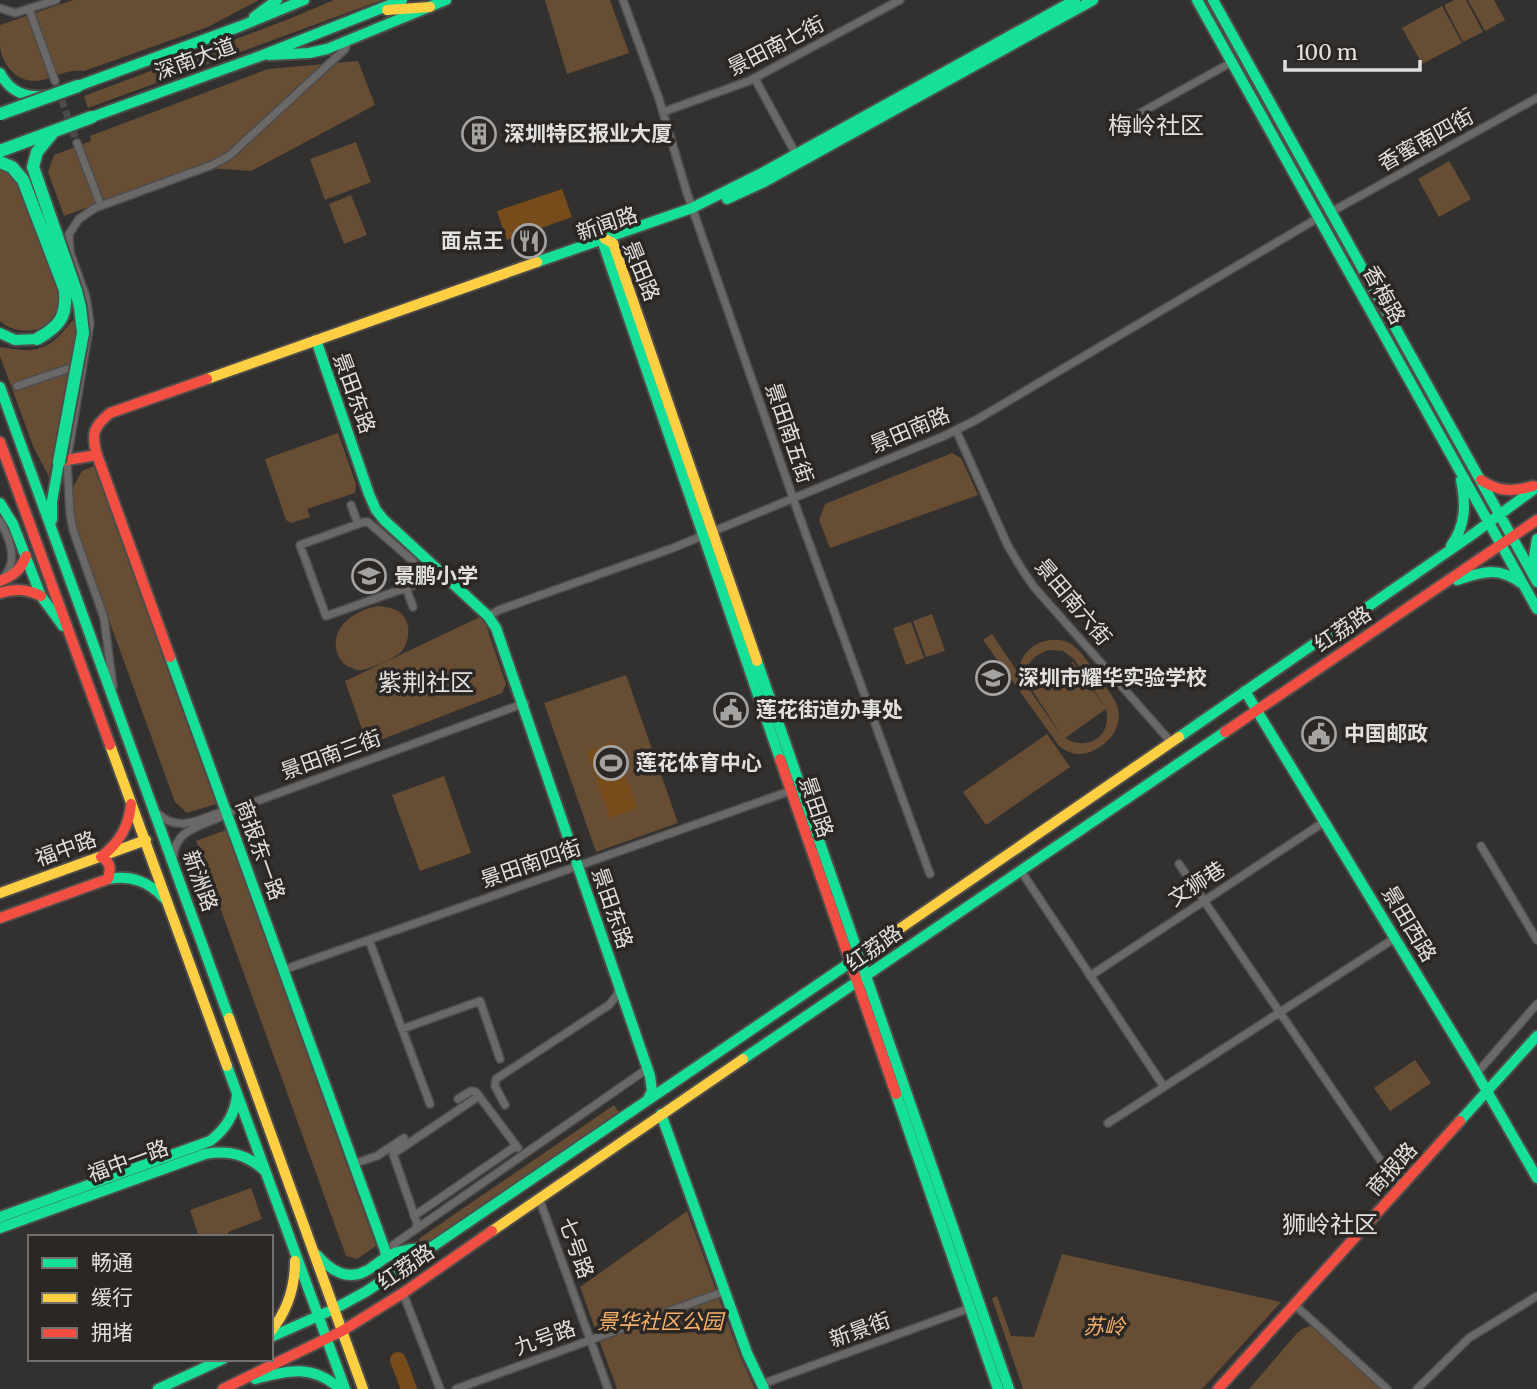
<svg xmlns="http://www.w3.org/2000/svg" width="1537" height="1389" font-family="Merriweather,'Noto Sans SC',serif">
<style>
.green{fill:#664d34;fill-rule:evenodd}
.water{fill:#784c1a}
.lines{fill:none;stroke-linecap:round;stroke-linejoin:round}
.river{stroke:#784c1a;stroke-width:16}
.street-tunnel{stroke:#4d4b4a;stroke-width:7;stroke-dasharray:7 3.5;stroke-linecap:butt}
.street-casing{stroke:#4e4d4c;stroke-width:10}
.fast-casing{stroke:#4e4d4c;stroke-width:14}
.slow-casing{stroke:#4e4d4c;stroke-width:14}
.jam-casing{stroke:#4e4d4c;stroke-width:14}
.street{stroke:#6b6968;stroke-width:7}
.fast{stroke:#16e098;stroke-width:10}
.slow{stroke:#ffcf43;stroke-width:10}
.jam{stroke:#f24e42;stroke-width:10}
.fast-bridge-casing{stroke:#4e4d4c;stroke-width:16;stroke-linecap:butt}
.fast-bridge{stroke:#16e098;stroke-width:12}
.labels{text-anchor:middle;stroke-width:7;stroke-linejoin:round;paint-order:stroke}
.street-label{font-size:21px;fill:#e1e0de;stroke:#2a2725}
.poi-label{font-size:21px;font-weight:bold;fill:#e1e0de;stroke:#2a2725;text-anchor:start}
.park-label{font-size:21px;font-style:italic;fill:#f9b068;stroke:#2a2725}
.quarter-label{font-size:24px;fill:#e1e0de;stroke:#2a2725}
</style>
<rect width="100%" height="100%" fill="#333130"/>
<path class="green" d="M73,0H259L208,27L84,71C66,69 59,76 42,80C20,85 3,68 0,47C0,40 0,32 0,25Z
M334,0H382L88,108L84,96L289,19Z
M545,0H610L629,53L567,74Z
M1454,0H1466L1483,32L1463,42L1444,5Z
M1468,0H1494L1505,20L1485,31Z
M1442,6L1462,43L1422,64L1402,28Z
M358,61L375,105L251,171L196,167L64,216L48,172L54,155L91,141L90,136L268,69Z
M356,142L371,182L325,200L310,159Z
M1449,161L1471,199L1439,217L1418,179Z
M0,169L8,171L15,175L58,284C59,290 60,296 60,301C58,332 20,339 0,321Z
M351,195L367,235L344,244L329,204Z
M72,321H74L77,324L76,336L49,477L33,446L0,356V347C21,350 37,355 56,339C62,334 66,327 72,321Z
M338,433L356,484L355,493L307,509L310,517L291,523L286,520L265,459Z
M952,453L961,458L978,495L830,548L819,520L825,504Z
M94,466L216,804L187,813L175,802L76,529L73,512L72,489L82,471Z
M378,606C383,607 389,607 394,609C411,616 412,637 402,651C397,657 366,672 357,670C357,670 348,666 347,666C341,662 337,655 336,648C333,624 357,610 378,606Z
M932,614L945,651L926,657L913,621Z
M480,617L486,625L506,684L502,693L375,742L365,738L345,681Z
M911,622L924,658L906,665L893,628Z
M992,634L1017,671C1020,664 1022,657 1027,652C1038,639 1062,635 1075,647C1084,654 1091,667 1098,677C1104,685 1112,694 1116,703C1124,721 1114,739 1098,748C1083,757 1072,756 1059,746L983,640ZM1049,650L1063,651L1074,659L1106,708L1073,662L1032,690L1062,736C1055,727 1049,717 1042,708C1037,700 1030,692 1027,684C1022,667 1034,654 1049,650ZM1106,709C1113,736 1087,752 1065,738Z
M626,675L678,823L596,852L544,703Z
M1047,734L1070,767L986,825L963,792Z
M444,776L471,853L420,871L392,795Z
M226,830L376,1246L357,1259L346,1256L196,841Z
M1415,1060L1431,1083L1390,1111L1374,1088Z
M614,1105L620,1114L430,1241L417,1243L420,1238Z
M251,1188L262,1219L228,1232L229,1237H199L190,1210Z
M687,1211L740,1356L755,1389H617L580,1287Z
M1062,1254L1281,1302L1202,1389H1023L992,1298L997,1296L1011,1336L1034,1337Z
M1311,1326L1314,1327L1381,1389H1249L1298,1332L1304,1328Z"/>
<path class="water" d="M562,189L572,217L507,240L497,211Z
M613,742L637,808L610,818L587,752Z"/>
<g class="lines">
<path class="river" d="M398,1360L409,1389"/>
<path class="street-tunnel" d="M55,81L77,143"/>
<g class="street-casing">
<path id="street" d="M623,0L659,99L687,193L800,518L930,874
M0,8L15,13L56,0
M29,9L55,81
M755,79L798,158
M663,112L749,81L900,0
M1124,122L1232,62
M77,143L101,206
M1331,212L1537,98
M17,386L79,365
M956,430L1008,546L1023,571L1034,587L1171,742
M351,505L358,524
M0,521C10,539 19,561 3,578
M364,522H368L413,561L408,567L414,585L326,616L300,545Z
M406,588L413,607
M488,616L499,610L673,548L944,436L976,420L1318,218
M113,687L104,618L73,530L70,514L67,460L90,323L86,297L70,252L69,234L79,219L95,208L212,165L229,156L345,49L348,40
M157,813C181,835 202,817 227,810
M1481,846L1537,940
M173,859C174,823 213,826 235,809L525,703
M1179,864L1389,1173L1402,1186
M1021,871L1164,1087
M369,940L430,1104
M283,970L790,791
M1090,976L1324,822
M402,1029L480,1001L500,1059
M1477,1073L1537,1004
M458,1099L471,1091L476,1092L518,1148
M505,1105L495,1086L496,1079L609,1005L617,995L619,988
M1108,1123L1395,938
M353,1164L377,1156L404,1138
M539,1198L608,1389
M414,1216L516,1146
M416,1229L417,1223L393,1154L479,1096
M397,1252L393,1245L647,1069
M403,1293L440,1389
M1295,1305L1387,1389
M762,1384L970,1308
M456,1389L725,1291
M1417,1389L1469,1338L1537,1296"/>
</g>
<g class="fast-casing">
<path id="fast" d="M1197,0L1537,609
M1213,0L1537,582
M254,17L277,0
M269,55L309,53L327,49L446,0
M0,73C10,92 25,98 46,96
M78,86L241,26L304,0
M92,117L263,55L402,0
M727,199L762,183L1093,0
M605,239L604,246L780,759
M537,262L692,208L762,173L1075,0
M0,333L15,340L37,339
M316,340L369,494L376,510L384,520L488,616L496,628L650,1076L652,1091L648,1099
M0,387L229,1018
M0,503L13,524L41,596L63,626
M52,520V501L59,462
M1451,546C1466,525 1466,504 1461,480
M1536,575L1534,557L1537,539
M1457,580C1482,572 1498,566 1521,583
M170,657L385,1250L386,1257
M757,661L1009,1389
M1245,691L1473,1067L1537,1178
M1179,737L1469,537L1537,487
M108,879C131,875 148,881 164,898
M743,1059L1225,732
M227,1066L345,1389
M896,1094L998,1389
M661,1114L747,1353L764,1389
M1460,1121L1537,1036
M0,1217L210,1141C226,1129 235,1115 237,1095
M0,1228L205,1154C229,1150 247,1154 265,1171
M317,1255C330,1270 347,1281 366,1271C375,1266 382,1259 390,1255C402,1249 416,1249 429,1247
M271,1337L334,1309L367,1291L876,945
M255,1379C288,1370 313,1364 340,1389
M158,1389L223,1359"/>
</g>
<g class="slow-casing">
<path id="slow" d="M387,10L430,7
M605,239L613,243L757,661
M207,379L537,262
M110,745L227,1066
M0,893L146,840
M876,945L1179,737
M229,1018L363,1389
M492,1231L743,1059
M271,1331C288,1310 295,1288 295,1261"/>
</g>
<g class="jam-casing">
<path id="jam" d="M0,442L110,745
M97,455L170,657
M67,460L97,455C91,434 93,427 110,413L207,379
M1481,480C1498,492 1514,492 1533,486
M0,581C13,576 21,570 26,556
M0,593C15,588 27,589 41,596
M1225,732L1537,520
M780,759L896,1094
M101,857C119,843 129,827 131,804
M0,918L108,879C111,869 111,862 101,857
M223,1389L342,1331L403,1293L492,1231
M1218,1389L1460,1121"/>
</g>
<use href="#street" class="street"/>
<use href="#fast" class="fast"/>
<use href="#slow" class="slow"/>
<use href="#jam" class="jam"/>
<g class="fast-bridge-casing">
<path id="fast-bridge" d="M0,114L78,86
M54,131L37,152L33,167L76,291L80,307L83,333L59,462
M0,151L92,117
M0,162L12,167L23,180L65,290C67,317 60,326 37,339"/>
</g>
<use href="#fast-bridge" class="fast-bridge"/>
</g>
<defs>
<g id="building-ring" transform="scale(1.75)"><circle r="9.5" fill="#2a2725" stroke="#a4a3a1" stroke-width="1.5"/><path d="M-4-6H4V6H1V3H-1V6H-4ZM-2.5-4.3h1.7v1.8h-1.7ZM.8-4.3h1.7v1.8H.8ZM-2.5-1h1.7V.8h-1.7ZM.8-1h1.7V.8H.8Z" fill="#a4a3a1"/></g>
<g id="restaurant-ring" transform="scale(1.75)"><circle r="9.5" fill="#2a2725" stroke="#a4a3a1" stroke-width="1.5"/><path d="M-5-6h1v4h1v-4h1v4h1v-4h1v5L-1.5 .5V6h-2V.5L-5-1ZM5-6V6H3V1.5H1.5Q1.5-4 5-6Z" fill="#a4a3a1"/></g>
<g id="school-ring" transform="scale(1.75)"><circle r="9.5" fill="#2a2725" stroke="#a4a3a1" stroke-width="1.5"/><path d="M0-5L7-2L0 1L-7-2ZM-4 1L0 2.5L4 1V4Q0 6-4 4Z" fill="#a4a3a1"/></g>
<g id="civic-ring" transform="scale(1.75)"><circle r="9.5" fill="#2a2725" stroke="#a4a3a1" stroke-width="1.5"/><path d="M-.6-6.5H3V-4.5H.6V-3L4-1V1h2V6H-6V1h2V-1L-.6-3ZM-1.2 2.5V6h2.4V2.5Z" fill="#a4a3a1"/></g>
<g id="stadium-ring" transform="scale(1.75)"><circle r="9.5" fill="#2a2725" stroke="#a4a3a1" stroke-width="1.5"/><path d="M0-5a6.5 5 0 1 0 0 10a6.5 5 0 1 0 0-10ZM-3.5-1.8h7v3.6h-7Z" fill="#a4a3a1"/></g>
</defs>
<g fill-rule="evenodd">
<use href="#building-ring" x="479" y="134"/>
<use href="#restaurant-ring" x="529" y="241"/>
<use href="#school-ring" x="369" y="576"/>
<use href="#school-ring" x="993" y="678"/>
<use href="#civic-ring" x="731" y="710"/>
<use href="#civic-ring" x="1319" y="734"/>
<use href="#stadium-ring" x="611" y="763"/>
</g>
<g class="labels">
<g class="street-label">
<text transform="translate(776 46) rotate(-27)" y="7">景田南七街</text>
<text transform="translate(195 59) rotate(-20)" y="7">深南大道</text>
<text transform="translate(1426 140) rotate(-29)" y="7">香蜜南四街</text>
<text transform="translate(607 224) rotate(-19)" y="7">新闻路</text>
<text transform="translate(641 271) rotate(68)" y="7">景田路</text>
<text transform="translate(1384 295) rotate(61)" y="7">香梅路</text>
<text transform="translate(354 393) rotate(70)" y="7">景田东路</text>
<text transform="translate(910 430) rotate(-23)" y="7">景田南路</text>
<text transform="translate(789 433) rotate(71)" y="7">景田南五街</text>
<text transform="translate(1073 602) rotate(50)" y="7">景田南六街</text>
<text transform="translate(1343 629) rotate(-34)" y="7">红荔路</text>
<text transform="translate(331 755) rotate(-20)" y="7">景田南三街</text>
<text transform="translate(816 807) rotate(71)" y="7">景田路</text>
<text transform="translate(66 849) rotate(-20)" y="7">福中路</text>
<text transform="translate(260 850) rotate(70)" y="7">商报东一路</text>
<text transform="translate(531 864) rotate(-19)" y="7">景田南四街</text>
<text transform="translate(200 881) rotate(70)" y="7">新洲路</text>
<text transform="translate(1197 884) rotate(-33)" y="7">文狮巷</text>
<text transform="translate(612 908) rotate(71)" y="7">景田东路</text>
<text transform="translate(1409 924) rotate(59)" y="7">景田西路</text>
<text transform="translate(874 948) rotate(-35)" y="7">红荔路</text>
<text transform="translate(128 1161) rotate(-20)" y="7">福中一路</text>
<text transform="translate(1392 1169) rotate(-48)" y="7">商报路</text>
<text transform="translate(576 1248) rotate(70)" y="7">七号路</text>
<text transform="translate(406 1267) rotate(-34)" y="7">红荔路</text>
<text transform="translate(860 1330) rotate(-20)" y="7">新景街</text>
<text transform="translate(545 1338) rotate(-20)" y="7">九号路</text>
</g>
<g class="poi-label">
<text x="504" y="141">深圳特区报业大厦</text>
<text x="504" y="248" text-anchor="end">面点王</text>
<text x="394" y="583">景鹏小学</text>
<text x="1018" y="685">深圳市耀华实验学校</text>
<text x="756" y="717">莲花街道办事处</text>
<text x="1344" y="741">中国邮政</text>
<text x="636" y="770">莲花体育中心</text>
</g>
<g class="park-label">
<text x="660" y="1329">景华社区公园</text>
<text x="1104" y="1334">苏岭</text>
</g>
<g class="quarter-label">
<text x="1156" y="134">梅岭社区</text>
<text x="426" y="691">紫荆社区</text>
<text x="1330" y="1233">狮岭社区</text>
</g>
</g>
<rect x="28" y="1235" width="245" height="126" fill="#2a2725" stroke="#73716f" stroke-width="2"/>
<rect x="42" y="1258" width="35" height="10" fill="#16e098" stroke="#73716f" stroke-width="2"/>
<text x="91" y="1270" font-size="21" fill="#e1e0de">畅通</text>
<rect x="42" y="1293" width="35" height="10" fill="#ffcf43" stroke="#73716f" stroke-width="2"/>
<text x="91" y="1305" font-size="21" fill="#e1e0de">缓行</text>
<rect x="42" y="1328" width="35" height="10" fill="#f24e42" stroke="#73716f" stroke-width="2"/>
<text x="91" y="1340" font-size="21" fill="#e1e0de">拥堵</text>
<path d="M1285 60v10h135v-10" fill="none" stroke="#e1e0de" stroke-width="3.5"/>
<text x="1296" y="60" font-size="21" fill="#e1e0de" stroke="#2a2725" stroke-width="5" paint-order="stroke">100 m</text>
</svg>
